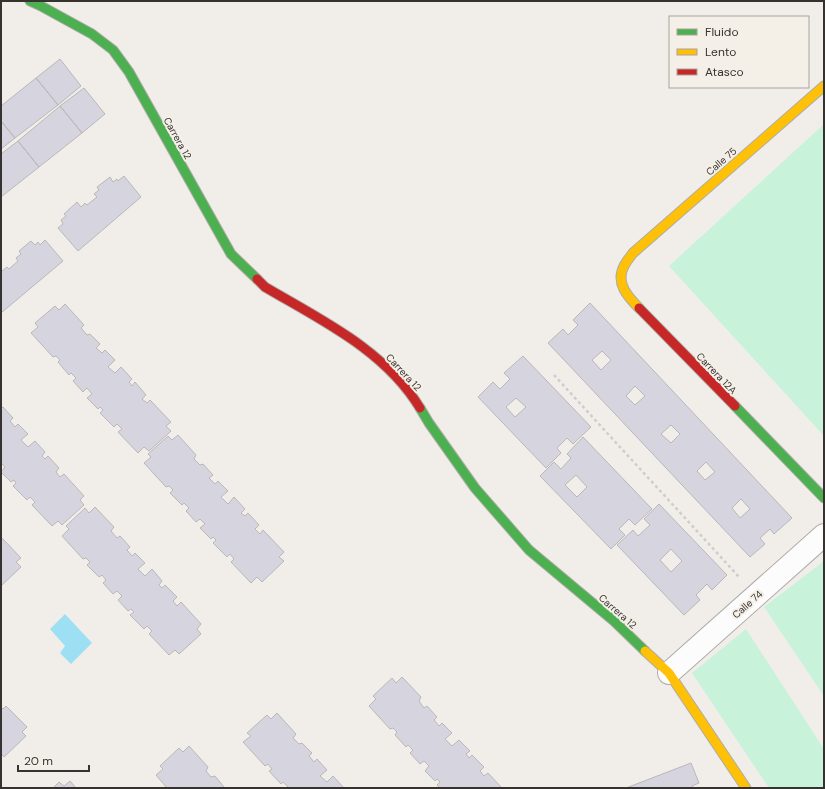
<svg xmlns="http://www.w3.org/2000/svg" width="825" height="789" font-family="'DM Sans',sans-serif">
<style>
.green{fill:#c8f2da}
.water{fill:#9ee0f3}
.building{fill:#d6d4df;stroke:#b9b8b7;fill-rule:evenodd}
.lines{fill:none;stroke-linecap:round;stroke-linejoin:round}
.street-casing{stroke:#aeaca9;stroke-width:24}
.fast-casing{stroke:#aeaca9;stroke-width:11}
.slow-casing{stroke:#aeaca9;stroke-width:11}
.jam-casing{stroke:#aeaca9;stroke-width:11}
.path{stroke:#cecdcb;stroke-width:2.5;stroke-dasharray:3 3;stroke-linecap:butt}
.street{stroke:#fdfcfc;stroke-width:22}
.fast{stroke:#4caf50;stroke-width:9}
.slow{stroke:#ffc107;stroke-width:9}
.jam{stroke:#c62828;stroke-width:9}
.labels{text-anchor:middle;stroke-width:4;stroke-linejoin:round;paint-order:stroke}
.street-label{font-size:10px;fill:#353230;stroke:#f4efe7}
</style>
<rect width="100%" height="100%" fill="#f1eeea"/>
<path class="green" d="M824,124V436L669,266Z
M824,561V696L764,607Z
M746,629L824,749V788H769L692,673Z"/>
<path class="water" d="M65,614L92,643L71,664L60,653L65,646L50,629Z"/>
<path class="building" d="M60,59L81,86L58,105L36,78Z
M36,78L58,105L15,138L1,121V106Z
M84,88L105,114L82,133L60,106Z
M60,106L82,133L39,167L18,141Z
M1,121L15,138L1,149Z
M18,141L39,167L1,197V154Z
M124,176L141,197L78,251L58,228L63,224L61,220L66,216L64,214L77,202L81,207L85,203L87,205L97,197L94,194L99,190L97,187L110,177L113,182L117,179L118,181Z
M45,240L63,261L1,313V269L2,271L7,267L9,269L18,261L16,258L21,254L19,251L31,241L35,245L38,242L40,245Z
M590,303L792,518L774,534L770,529L760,538L765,544L750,557L548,343L563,329L568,335L578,325L573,320ZM602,351L611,360L601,370L592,360ZM635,386L645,396L635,405L626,396ZM671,425L680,434L671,443L661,434ZM706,462L715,472L705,480L697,471ZM741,499L750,509L740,518L732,508Z
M65,304L84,325L81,328L87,335L90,334L100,344L96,348L102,353L105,350L115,360L108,367L115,373L121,367L132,379L129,382L132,386L135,382L146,395L142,399L147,403L150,400L171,422L166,426L171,431L149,451L144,447L138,453L118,432L122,429L117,424L114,427L100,413L103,410L100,407L98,409L87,398L92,394L87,388L83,392L73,381L76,378L71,373L69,375L58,362L60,360L56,356L53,357L31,333L38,327L35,323L55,306L59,310Z
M523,356L591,427L573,444L567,438L557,448L561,453L546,468L478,397L493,382L500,389L510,379L504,373ZM516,398L526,407L515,417L506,407Z
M3,407L13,418L10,421L15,427L18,424L28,434L21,440L28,447L35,441L45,452L42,456L45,459L48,456L59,468L56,472L60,477L64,474L84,496L80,500L84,505L62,525L58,521L52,526L32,505L35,502L30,497L27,500L13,486L16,483L14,480L11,482L1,472L5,467L1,463V408Z
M178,435L196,455L194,459L200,465L203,464L213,475L209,478L215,484L218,481L228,491L221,497L228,504L234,497L245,509L241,513L245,516L248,513L259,525L255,529L260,534L263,530L284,552L279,557L284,561L262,582L257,577L251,583L231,562L234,559L230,554L227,557L213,543L216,540L213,537L211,539L200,528L205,524L200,519L196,522L186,511L189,508L184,503L182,505L170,493L173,490L169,486L166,487L144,463L151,457L148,454L168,436L172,440Z
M583,437L652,509L635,525L629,519L619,529L625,535L611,549L540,476L554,462L561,469L571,458L567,454ZM576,475L587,487L577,497L565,485Z
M659,504L727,575L712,590L707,584L696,595L700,600L684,615L617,545L633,530L638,536L650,525L644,519ZM671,549L682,561L671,572L660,560Z
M95,507L114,527L111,531L117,538L120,536L130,547L127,550L132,556L135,553L145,563L138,569L145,576L152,569L162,581L159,585L162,588L165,585L177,597L173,601L177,606L181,602L201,624L197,629L201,634L179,654L175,650L169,655L149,634L152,631L147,626L144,629L130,615L134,612L131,609L128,611L118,600L122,596L117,591L113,594L103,583L106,580L102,575L99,577L87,565L90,562L86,558L83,559L62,536L69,529L66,526L85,508L89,513Z
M1,537L21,558L16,562L21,567L1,586Z
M402,677L421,697L419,701L424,708L427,706L437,717L434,720L439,726L442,723L452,733L445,739L452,746L459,740L470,751L466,754L469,758L472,755L484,767L480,771L484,776L488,773L502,788H440L437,785L440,782L437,779L435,781L425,771L429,766L424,761L420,764L410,753L413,750L408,745L406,747L395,735L397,732L393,728L390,729L369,706L376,699L373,696L392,678L396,683Z
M6,706L27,727L22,732L26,736L4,757L1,753V707L3,709Z
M277,713L296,734L293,738L299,744L302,743L312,753L309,756L314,762L317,759L327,770L320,776L327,782L333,776L344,788H287L288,787L283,782L281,784L269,771L272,769L268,764L265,766L243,742L251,736L247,733L267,715L271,719Z
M189,746L208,767L206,771L211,777L215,776L224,787L223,788H167L156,775L163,769L160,766L179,748L183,752Z
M691,763L699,783L692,786L693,788H626Z
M70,781L76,788H53L59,782L64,786Z"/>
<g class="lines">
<g class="street-casing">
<path id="street" d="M669,673L824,535"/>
</g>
<g class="fast-casing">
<path id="fast" d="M30,1L41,6L92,34L113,50L129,72L231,254L257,279
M735,406L824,498
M420,408L429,423L475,488L529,550L614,621L645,651"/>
</g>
<g class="slow-casing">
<path id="slow" d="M639,308C628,297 615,283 624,266C626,262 630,257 633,253L824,86
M645,651L669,673L746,788"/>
</g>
<g class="jam-casing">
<path id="jam" d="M257,279L265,287C321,320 385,350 420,408
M639,308L735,406"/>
</g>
<path class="path" d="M554,375L740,578"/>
<use href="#street" class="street"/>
<use href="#fast" class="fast"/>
<use href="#slow" class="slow"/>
<use href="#jam" class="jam"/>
</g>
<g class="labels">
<g class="street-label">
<text transform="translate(178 138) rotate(61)" y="4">Carrera 12</text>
<text transform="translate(721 161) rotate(-41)" y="4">Calle 75</text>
<text transform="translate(404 372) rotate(47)" y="4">Carrera 12</text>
<text transform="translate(717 373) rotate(46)" y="4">Carrera 12A</text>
<text transform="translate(747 604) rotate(-42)" y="4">Calle 74</text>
<text transform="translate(618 611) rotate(41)" y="4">Carrera 12</text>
</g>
</g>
<rect width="825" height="789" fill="none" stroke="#353230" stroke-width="4"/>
<rect x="669" y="16" width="140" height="72" fill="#f4efe7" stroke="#a8a39e"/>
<rect x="677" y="29" width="20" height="6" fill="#4caf50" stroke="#a8a39e"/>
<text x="705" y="36" font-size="12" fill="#353230">Fluido</text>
<rect x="677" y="49" width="20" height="6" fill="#ffc107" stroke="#a8a39e"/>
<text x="705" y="56" font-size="12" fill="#353230">Lento</text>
<rect x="677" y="69" width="20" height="6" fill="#c62828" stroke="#a8a39e"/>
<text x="705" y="76" font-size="12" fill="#353230">Atasco</text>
<path d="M18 765v6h71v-6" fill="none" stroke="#353230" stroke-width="2"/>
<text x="24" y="765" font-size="12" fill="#353230" stroke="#f4efe7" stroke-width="3" paint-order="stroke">20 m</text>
</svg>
